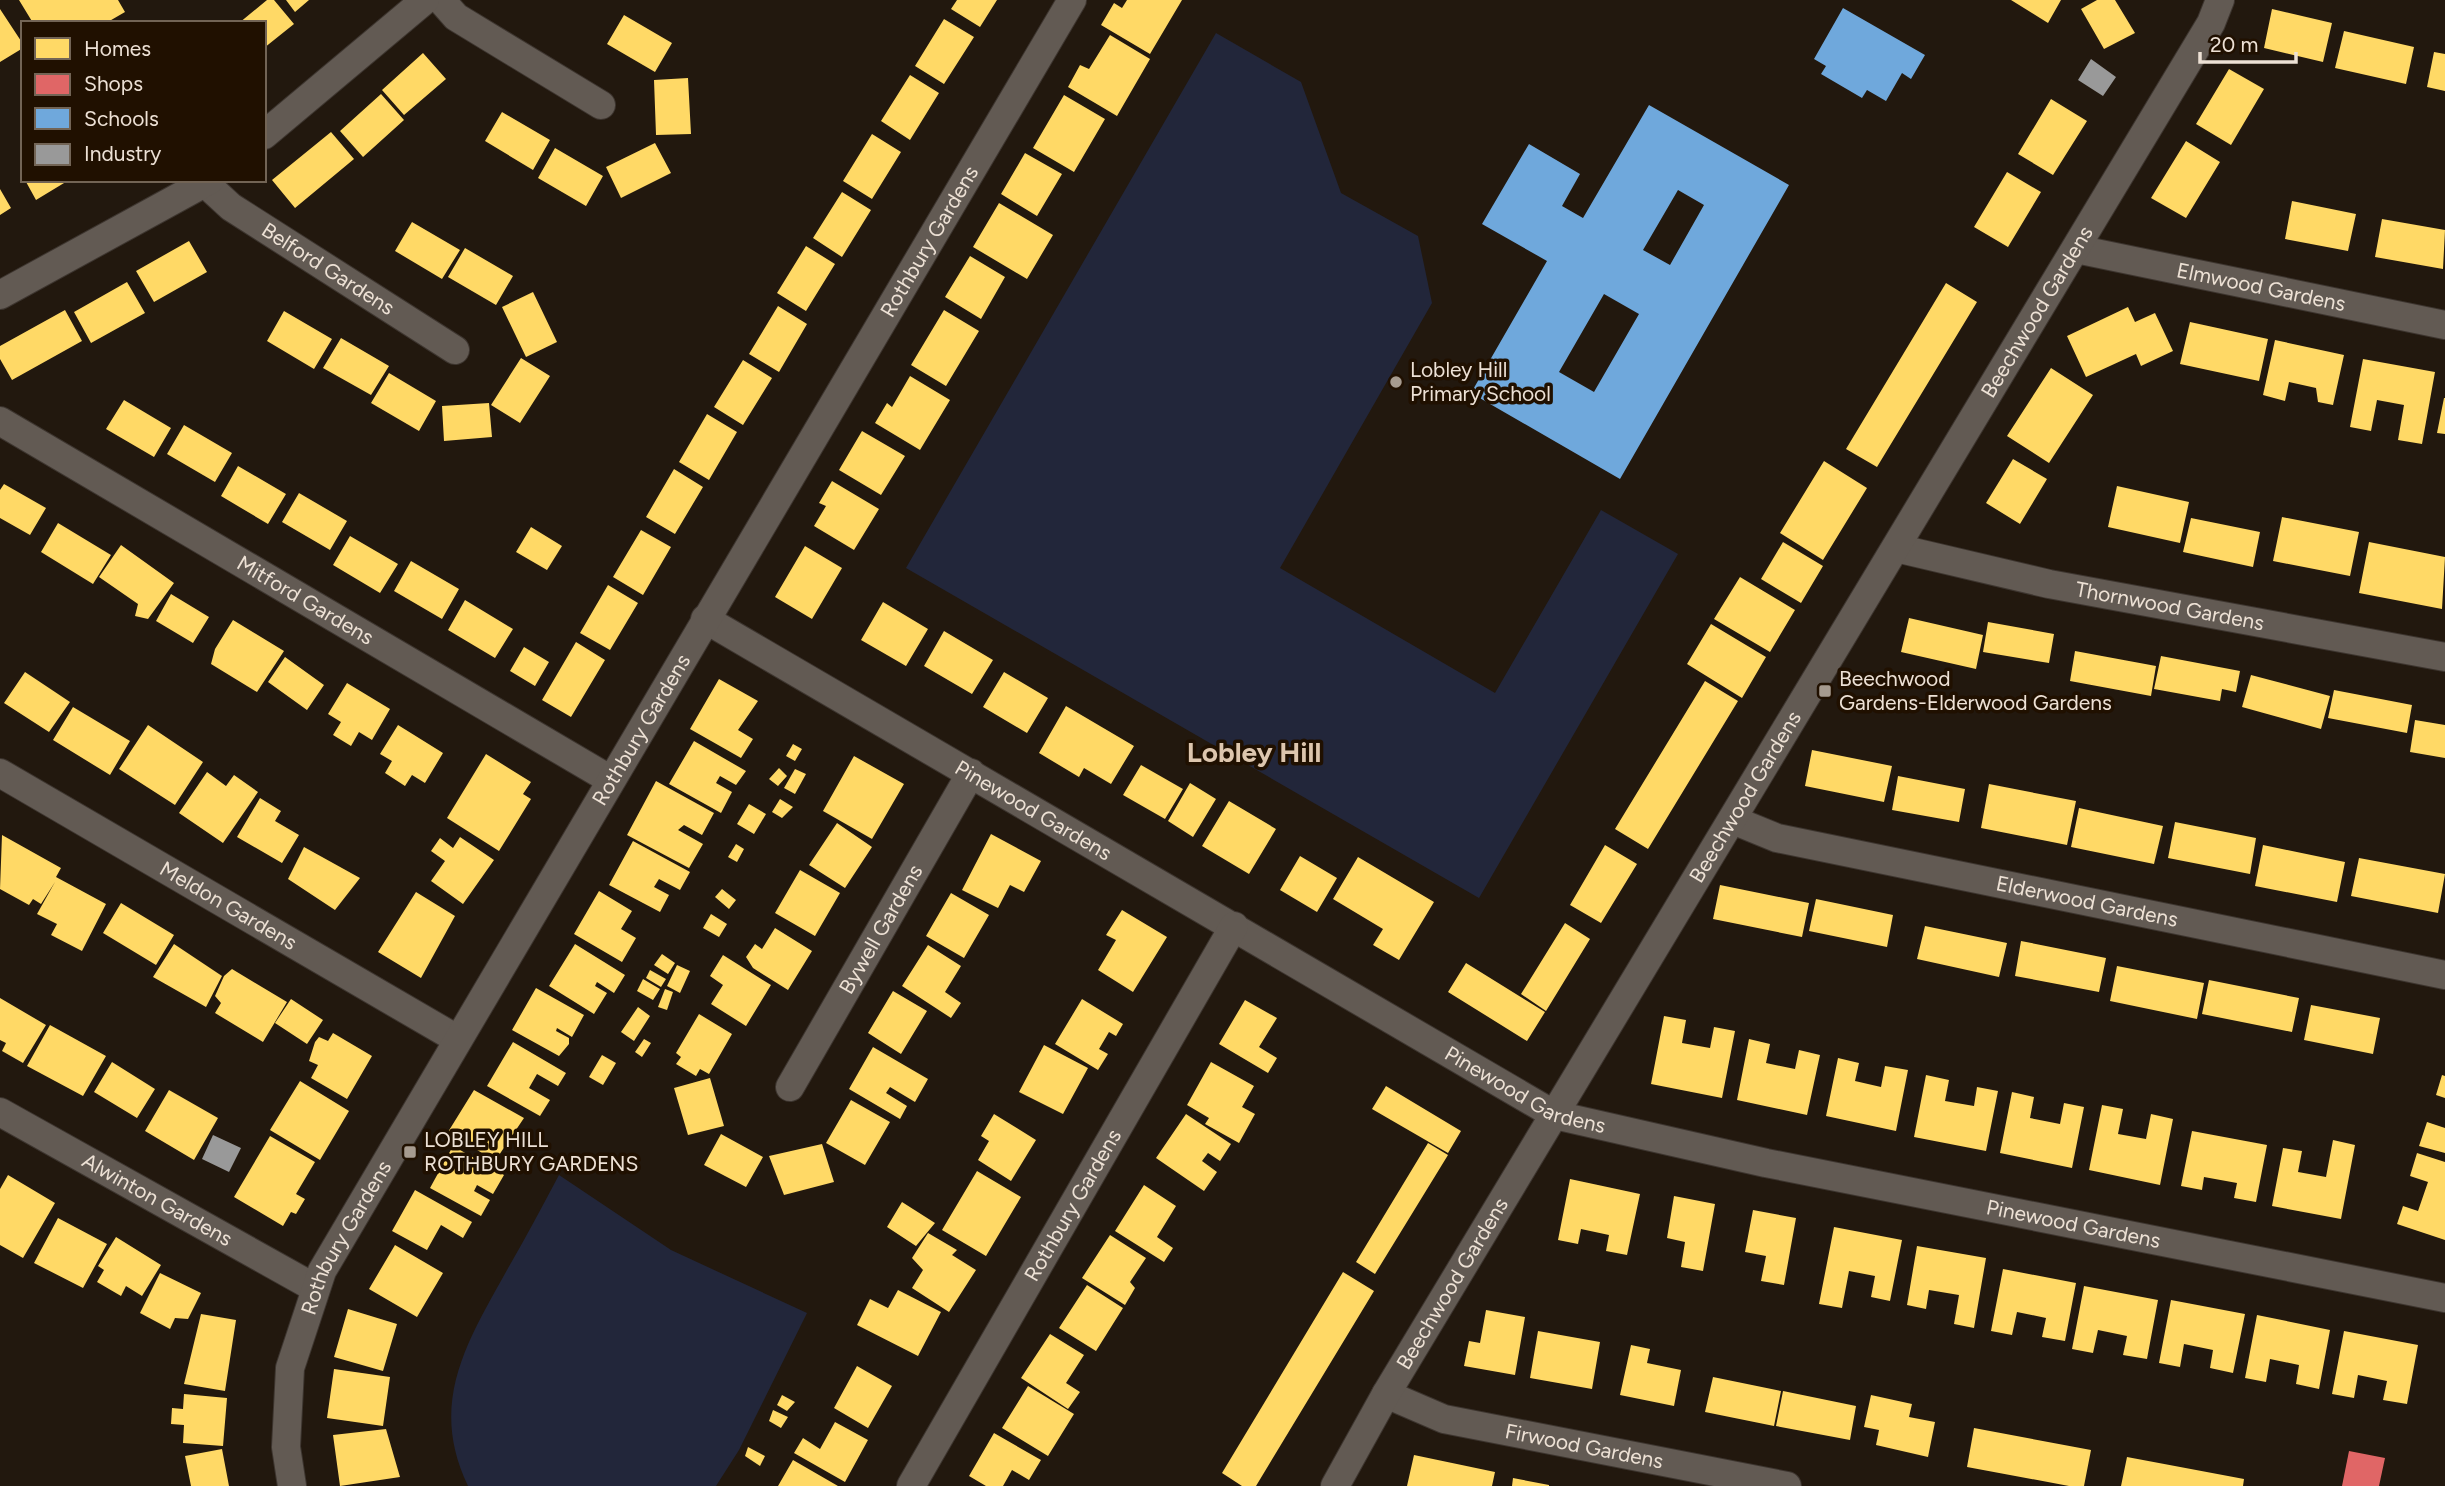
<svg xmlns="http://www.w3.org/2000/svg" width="2445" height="1486" font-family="Figtree,sans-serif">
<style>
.green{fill:#22263a}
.homes{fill:#ffd966}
.shops{fill:#e06666}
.schools{fill:#6fa8dc;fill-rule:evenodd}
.industry{fill:#999}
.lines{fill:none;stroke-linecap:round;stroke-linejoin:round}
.street-casing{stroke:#3d352f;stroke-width:30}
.street{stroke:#625a53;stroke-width:28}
.poi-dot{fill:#a69b8f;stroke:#201000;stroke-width:2.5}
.labels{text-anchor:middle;stroke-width:7;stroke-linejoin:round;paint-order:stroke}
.street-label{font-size:21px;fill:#ede1d5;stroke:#201000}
.poi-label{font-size:21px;fill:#ede1d5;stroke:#201000;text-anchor:start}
.district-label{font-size:28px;font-weight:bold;fill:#ddc6ae;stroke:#201000}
</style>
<rect width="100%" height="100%" fill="#22180e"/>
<path class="green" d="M1216,33L1301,82L1341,193L1418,236L1432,303L1280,568L1495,693L1601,510L1678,554L1479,898L906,568Z
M559,1175L671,1250L807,1313L739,1450L716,1486H468C428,1403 467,1342 507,1270C525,1239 542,1207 559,1175Z"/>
<path class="homes" d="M19,0H118L125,12L106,23H33Z
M267,0H274L294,24L264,48V23H239Z
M286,0H309L295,12Z
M957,0H997L980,27L951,9Z
M1127,0H1182L1150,54L1101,25L1114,3L1122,8Z
M2011,0H2061L2048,23Z
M2097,0H2115L2135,33L2104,49L2081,9Z
M0,9L23,44V48L0,62Z
M2272,9L2332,23L2323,62L2264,48Z
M624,15L672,43L655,72L607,44Z
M944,19L974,37L944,84L915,66Z
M2344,31L2414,47L2406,84L2335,68Z
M1110,35L1150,59L1117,116L1068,87L1080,65L1089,69Z
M2434,52L2445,54V91L2427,87Z
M423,53L446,79L404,115L382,90Z
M2229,69L2264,89L2231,145L2196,124Z
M910,75L939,93L910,140L881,121Z
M688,78L691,134L656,135L654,80Z
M381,94L404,120L363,157L340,131Z
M1064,95L1105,119L1074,172L1033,148Z
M2051,99L2087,121L2053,175L2018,154Z
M502,112L550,140L533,170L485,141Z
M331,132L354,159L295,208L272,180Z
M872,134L901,152L872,199L843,181Z
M2186,141L2220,162L2186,218L2151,198Z
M655,143L671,173L621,198L606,167Z
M555,148L603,176L586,206L538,178Z
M1025,153L1062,174L1037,216L1001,194Z
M2007,172L2041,192L2008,247L1974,227Z
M25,180H69L36,200Z
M0,189L11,208L0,215Z
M842,192L871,210L842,257L813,238Z
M2292,201L2356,214L2348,251L2285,239Z
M999,203L1053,235L1027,279L973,247Z
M2382,219L2445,230L2443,269L2375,257Z
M412,222L460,250L442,279L395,251Z
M189,241L207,272L154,302L136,271Z
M806,246L835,264L806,311L777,293Z
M465,248L513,276L496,305L448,277Z
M970,256L1005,277L981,319L945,297Z
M127,282L145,313L91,343L74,312Z
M1946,283L1977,302L1877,467L1846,449Z
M533,292L557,342L526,357L502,307Z
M778,306L807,324L779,372L749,354Z
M2128,307L2135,322L2155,313L2173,351L2141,366L2136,354L2086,377L2067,336Z
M65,310L82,341L12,380L0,359V346Z
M944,310L979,331L946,386L911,365Z
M284,311L332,339L314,369L267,341Z
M2190,322L2268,339L2259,381L2180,364Z
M341,338L389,366L371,395L323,368Z
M2275,340L2344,355L2333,405L2318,402L2316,388L2289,382L2285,401L2263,395Z
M521,358L550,376L520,423L491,405Z
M2363,359L2435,372L2422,444L2398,440L2404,405L2377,400L2371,431L2350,427Z
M743,360L772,378L743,425L714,407Z
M2051,368L2093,395L2049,463L2007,436Z
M389,373L436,401L419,431L371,403Z
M910,376L950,400L920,450L875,423L887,403L892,407Z
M2444,398H2445V434L2437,433Z
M124,400L171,428L154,457L106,429Z
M489,403L492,437L444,441L442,406Z
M707,414L737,432L709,480L679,462Z
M184,425L232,453L215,482L167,454Z
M862,431L905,456L881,495L839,470Z
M2013,459L2047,479L2020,524L1986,503Z
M1824,461L1867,488L1823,560L1780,533Z
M238,466L286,494L268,524L221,496Z
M674,469L703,487L675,534L646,517Z
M832,481L879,509L854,550L814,526L826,506L819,503Z
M4,484L46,508L30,535L0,518V490Z
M2117,486L2189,502L2180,543L2108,527Z
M299,493L347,521L330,550L282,522Z
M2282,517L2359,532L2350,576L2273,561Z
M2191,518L2260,532L2253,567L2183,552Z
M58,523L111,555L93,584L41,552Z
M531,527L562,546L547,570L516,552Z
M641,530L671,547L643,595L613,577Z
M350,536L398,564L380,593L333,565Z
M1783,542L1823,566L1801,603L1761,579Z
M2369,542L2445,557L2442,609L2359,593Z
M121,545L174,583L148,619L135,616L138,604L99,577Z
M805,546L842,568L812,619L775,597Z
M411,561L459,589L442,619L394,591Z
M1740,577L1795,610L1770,652L1714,619Z
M608,585L638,603L610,650L580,633Z
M171,594L209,617L193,643L156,621Z
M465,600L513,629L495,658L448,630Z
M883,602L928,629L906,666L861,640Z
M1909,618L1983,635L1976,669L1901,652Z
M233,620L284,651L257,692L211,664L215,649Z
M1988,622L2054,634L2049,663L1983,652Z
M1711,624L1766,657L1742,698L1687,664Z
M944,631L993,660L972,694L924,666Z
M576,642L605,660L571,717L542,700Z
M524,647L549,662L535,686L510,671Z
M2075,651L2156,666L2151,696L2070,681Z
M2161,656L2240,671L2236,692L2222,689L2220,701L2154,689Z
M285,657L324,685L307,710L268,682Z
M25,672L70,702L49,732L4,703Z
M1004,672L1048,698L1027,733L983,707Z
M2251,675L2330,696L2321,729L2242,707Z
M719,679L758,701L738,730L753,739L741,758L690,729Z
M1705,681L1738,701L1648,849L1615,829Z
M347,683L390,709L372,740L359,732L351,746L333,735L341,722L328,714Z
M2334,690L2412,705L2407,733L2328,718Z
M1066,706L1134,746L1111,784L1084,768L1079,777L1039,753Z
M73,707L130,741L110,775L53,740Z
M2415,720L2445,725V758L2410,752Z
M148,725L203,762L175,805L119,769Z
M398,725L443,753L425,783L412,775L405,786L385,773L392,761L380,754Z
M694,741L746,771L736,785L720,776L716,783L732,792L721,813L669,784Z
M793,744L802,749L795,761L786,756Z
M1812,750L1892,766L1884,802L1805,786Z
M486,754L531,782L523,794L531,799L499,851L447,818Z
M854,756L904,784L872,839L823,811Z
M1141,765L1183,789L1165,819L1123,795Z
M779,768L787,776L778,786L769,779Z
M795,769L806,774L795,794L784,788Z
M207,772L226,786L234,775L258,792L223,843L179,813Z
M1898,776L1965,789L1959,822L1892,810Z
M656,781L714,813L702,835L684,825L678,830L703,844L689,868L627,835Z
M1190,783L1216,799L1193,837L1168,821Z
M1989,784L2076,801L2067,845L1981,828Z
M260,798L281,811L275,821L299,835L282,863L237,837Z
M780,799L793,807L782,818L772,812Z
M1229,801L1276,829L1249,874L1202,846Z
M749,804L766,814L754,834L737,824Z
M2079,808L2163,826L2154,864L2071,847Z
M2175,822L2256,838L2250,874L2168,858Z
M837,823L872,847L845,888L809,865Z
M991,834L1041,861L1024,892L1010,885L998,908L962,890Z
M2,835L61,868L56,877L106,904L82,951L51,935L57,924L37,914L55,882L41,904L33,899L29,905L0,889Z
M460,837L494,860L463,904L431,881L445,861L431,851L440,838L453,848Z
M633,841L690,872L680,890L659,879L654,887L669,895L660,912L609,885Z
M736,844L744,849L737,862L728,857Z
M1605,845L1637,864L1601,923L1570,905Z
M2263,845L2345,862L2337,902L2255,886Z
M304,847L360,878L335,910L288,879Z
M1300,856L1337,878L1317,912L1280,890Z
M1358,857L1434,902L1399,960L1373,945L1383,929L1333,899Z
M2359,858L2445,874L2438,913L2351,896Z
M800,870L840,893L815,936L775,913Z
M1720,885L1809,903L1802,937L1713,919Z
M722,889L736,900L729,909L715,897Z
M599,891L632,911L621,929L636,938L622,962L574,934Z
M416,892L455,916L421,978L378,952Z
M951,893L989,915L964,958L926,936Z
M1816,899L1893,915L1887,947L1809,931Z
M121,903L174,935L156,965L103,933Z
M1122,910L1167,937L1133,992L1098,970L1116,940L1106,935Z
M711,914L727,924L719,937L703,928Z
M1565,923L1590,939L1546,1011L1521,994Z
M1925,926L2007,943L1999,977L1917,959Z
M775,928L812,951L788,990L753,968L746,957L755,944L762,949Z
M2021,941L2106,958L2099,992L2015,976Z
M174,944L222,976L206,1007L153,977Z
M575,944L625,975L614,993L597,982L595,986L607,993L594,1014L549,986Z
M928,945L961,966L945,992L961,1003L951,1018L902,986Z
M662,954L675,963L668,974L654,965Z
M723,955L771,985L746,1026L711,1004L723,985L710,976Z
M1466,963L1545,1012L1527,1041L1448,992Z
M677,965L690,971L680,993L667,986Z
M2117,966L2204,983L2197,1019L2110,1001Z
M232,969L287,1002L263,1042L215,1013L221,1003L215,996L224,976Z
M650,970L666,979L661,987L646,978Z
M643,979L660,989L653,1000L637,991Z
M2209,980L2299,998L2292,1032L2202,1014Z
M536,988L584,1015L572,1037L557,1028L556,1031L569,1038V1044L559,1056L512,1030Z
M665,989L673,992L667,1010L658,1007Z
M893,991L927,1011L901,1054L868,1033Z
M0,998L46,1025L23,1063L2,1051L6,1043L0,1040Z
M291,999L323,1020L307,1044L275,1023Z
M1082,999L1123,1024L1116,1036L1109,1032L1099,1049L1108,1054L1098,1070L1055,1044Z
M1245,1000L1277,1018L1259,1047L1277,1058L1268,1073L1219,1044Z
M2311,1005L2380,1018L2373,1054L2304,1040Z
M638,1007L650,1016L634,1041L621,1032Z
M699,1014L732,1034L709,1074L700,1069L696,1076L676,1064L681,1057L676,1053Z
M1664,1016L1686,1020L1682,1043L1710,1048L1714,1027L1735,1031L1722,1098L1651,1084Z
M50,1025L106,1056L83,1096L27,1066Z
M333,1033L372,1056L347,1099L311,1078L318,1065L309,1061L315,1042L319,1037L328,1041Z
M644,1039L651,1043L642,1057L635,1052Z
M1749,1039L1770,1044L1766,1063L1795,1069L1799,1050L1820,1055L1807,1115L1737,1100Z
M513,1042L566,1073L558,1086L537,1074L529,1088L550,1100L540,1116L487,1086Z
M1044,1045L1088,1068L1063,1114L1019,1092Z
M873,1047L928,1079L915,1102L890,1087L886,1093L907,1106L900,1119L849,1089Z
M602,1055L616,1063L603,1085L589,1077Z
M1838,1058L1859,1063L1855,1081L1881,1087L1885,1066L1908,1070L1896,1131L1826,1116Z
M112,1062L155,1089L137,1118L94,1092Z
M1211,1062L1254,1086L1242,1107L1255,1114L1239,1143L1205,1124L1209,1118L1187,1105Z
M1926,1075L1949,1080L1945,1101L1974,1106L1977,1087L1998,1091L1986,1151L1914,1137Z
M2442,1075L2445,1076V1098L2436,1095Z
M710,1078L724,1126L688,1135L674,1088Z
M300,1081L349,1111L320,1160L270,1130Z
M1386,1086L1461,1131L1448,1153L1372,1109Z
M169,1090L218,1118L194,1160L145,1131Z
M474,1090L524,1118L495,1161L448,1132Z
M2012,1092L2034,1097L2030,1118L2060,1124L2064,1103L2084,1107L2072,1168L2000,1153Z
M851,1100L890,1122L865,1165L826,1143Z
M2102,1105L2123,1109L2118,1134L2146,1139L2151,1114L2173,1119L2160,1185L2089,1170Z
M994,1114L1036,1140L1011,1181L978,1160L989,1141L981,1136Z
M1186,1114L1231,1144L1220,1161L1208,1153L1202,1161L1217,1172L1204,1191L1156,1158Z
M2427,1122L2445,1128V1153L2419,1146Z
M2192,1131L2267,1145L2256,1202L2234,1198L2237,1183L2204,1177L2202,1190L2181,1186Z
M721,1134L763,1157L746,1187L704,1165Z
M270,1136L315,1162L296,1194L305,1199L296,1214L291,1212L283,1226L234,1197Z
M2333,1140L2355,1145L2341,1219L2272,1206L2283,1148L2302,1151L2298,1172L2326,1177Z
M1428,1143L1448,1155L1375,1274L1356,1262Z
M822,1144L834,1182L784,1195L769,1156Z
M453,1146L504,1175L493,1194L477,1185L474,1191L490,1200L481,1216L430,1188Z
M2417,1153L2445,1162V1240L2397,1224L2403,1206L2418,1211L2428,1182L2410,1176Z
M977,1171L1021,1197L986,1256L942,1230Z
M8,1175L55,1203L23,1258L0,1245V1189Z
M1570,1179L1640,1194L1627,1255L1606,1251L1609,1235L1581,1229L1578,1244L1558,1240Z
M1144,1185L1176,1206L1157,1237L1173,1248L1164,1262L1115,1231Z
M415,1190L472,1222L463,1238L441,1225L427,1250L392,1231Z
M1674,1196L1715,1204L1703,1271L1681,1267L1685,1242L1667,1238Z
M902,1202L935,1223L916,1246L887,1227Z
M1753,1210L1796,1218L1784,1285L1761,1281L1766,1256L1745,1252Z
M58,1218L107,1244L83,1288L34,1263Z
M1834,1227L1902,1240L1890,1301L1871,1297L1875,1276L1849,1271L1842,1308L1819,1304Z
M928,1233L957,1250L952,1255L976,1270L949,1312L912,1288L923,1270L912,1258Z
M1110,1235L1146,1258L1130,1282L1135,1288L1125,1305L1082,1278Z
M116,1237L161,1265L142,1296L126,1286L121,1296L97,1282L104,1270L98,1266Z
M395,1245L443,1273L417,1317L369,1289Z
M1917,1246L1986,1258L1974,1328L1954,1324L1959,1295L1929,1290L1926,1309L1907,1305Z
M2003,1269L2076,1283L2065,1341L2042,1337L2046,1318L2017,1312L2012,1335L1991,1331Z
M1343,1272L1374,1291L1256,1486H1242L1222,1473Z
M160,1273L201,1293L188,1319L175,1318L170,1329L140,1313Z
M1087,1285L1123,1308L1096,1351L1059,1328Z
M2084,1286L2158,1300L2147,1359L2123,1355L2127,1336L2098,1330L2093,1353L2072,1349Z
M898,1290L941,1312L918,1356L857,1325L870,1299L888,1308Z
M2171,1300L2245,1314L2233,1373L2210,1368L2213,1350L2184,1344L2180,1367L2159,1363Z
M348,1309L397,1324L383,1371L334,1357Z
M1486,1310L1525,1317L1515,1375L1464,1366L1469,1341L1480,1343Z
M201,1314L236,1320L225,1391L184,1384Z
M2257,1315L2330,1330L2319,1389L2296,1384L2299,1365L2270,1359L2266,1382L2245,1378Z
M1538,1331L1600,1342L1592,1389L1530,1378Z
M2344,1331L2418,1345L2407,1404L2383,1400L2387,1381L2358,1375L2354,1398L2332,1394Z
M1050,1334L1084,1355L1066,1383L1080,1392L1068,1409L1021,1378Z
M1631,1345L1650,1349L1647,1363L1681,1370L1674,1406L1620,1395Z
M857,1366L892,1386L868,1428L834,1408Z
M334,1369L390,1377L383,1426L327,1418Z
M1713,1377L1781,1391L1774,1426L1705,1412Z
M1028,1386L1074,1414L1048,1456L1002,1428Z
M1783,1391L1856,1406L1850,1440L1776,1426Z
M184,1394L227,1398L223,1446L183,1443L184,1425L171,1424L172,1408L183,1409Z
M782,1395L795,1402L787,1411L777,1405Z
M1871,1395L1912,1404L1909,1417L1935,1422L1928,1457L1876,1445L1879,1430L1864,1427Z
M773,1410L788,1417L781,1428L769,1421Z
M835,1422L868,1440L845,1482L794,1453L803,1438L820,1449Z
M1974,1428L2091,1450L2084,1486H2069L1967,1467Z
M386,1429L400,1477L340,1486L333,1435Z
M994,1433L1041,1460L1029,1480L1012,1470L1003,1486H986L969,1476Z
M748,1447L765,1456L760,1466L745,1456Z
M222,1449L229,1486H191L185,1456Z
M1414,1455L1495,1472L1492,1486H1407Z
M2127,1457L2244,1479L2243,1486H2121Z
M793,1460L838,1486H778Z
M1513,1478L1549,1485V1486H1512Z"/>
<path class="shops" d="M2349,1451L2385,1458L2379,1486H2342Z"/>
<path class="schools" d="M1843,8L1925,55L1911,79L1902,73L1886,101L1867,90L1862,98L1821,74L1826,66L1814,59Z
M1649,105L1789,185L1620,479L1471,393L1547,261L1482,224L1529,144L1580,174L1562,206L1583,218ZM1678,190L1704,205L1670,265L1643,250ZM1604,294L1639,314L1594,392L1559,372Z"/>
<path class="industry" d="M2091,59L2116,77L2103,96L2078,80Z
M213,1135L241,1148L229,1172L202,1159Z"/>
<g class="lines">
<g class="street-casing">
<g id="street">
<path d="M441,0L456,17L601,105"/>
<path d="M264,135L425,0"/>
<path id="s1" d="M206,184L231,207L455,350"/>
<path id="s2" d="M2076,249L2445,325"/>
<path d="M0,295L210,180"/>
<path id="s3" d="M0,421L611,780"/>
<path id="s4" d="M1896,548L2049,584L2445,657"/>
<path id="s5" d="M705,619L1555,1115L1766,1163L2445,1298"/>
<path id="s6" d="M0,773L457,1039"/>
<path id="s7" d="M1733,820L1777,838L2445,975"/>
<path id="s8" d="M790,1087L971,773"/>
<path id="s9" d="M0,1112L315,1288"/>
<path id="s10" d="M1386,1394L1444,1419L1787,1486"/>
<path id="s11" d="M292,1486L286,1447L290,1368L322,1271L1072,0"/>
<path id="s12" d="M911,1486L1234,926"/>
<path id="s13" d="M1335,1486L1386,1394L2211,23L2220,0"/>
</g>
</g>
<use href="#street" class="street"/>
</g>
<g class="poi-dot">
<circle cx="1396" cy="382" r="7"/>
<rect x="1818" y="684" width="14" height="14" rx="3.5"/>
<rect x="403" y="1145" width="14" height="14" rx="3.5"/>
</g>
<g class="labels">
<g class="street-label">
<text dy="7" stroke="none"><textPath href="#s11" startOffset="1416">Rothbury Gardens</textPath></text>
<text dy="7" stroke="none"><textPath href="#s1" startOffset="149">Belford Gardens</textPath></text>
<text dy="7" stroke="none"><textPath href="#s2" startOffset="189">Elmwood Gardens</textPath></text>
<text dy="7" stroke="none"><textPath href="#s13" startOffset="1368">Beechwood Gardens</textPath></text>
<text dy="7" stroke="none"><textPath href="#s3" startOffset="354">Mitford Gardens</textPath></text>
<text dy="7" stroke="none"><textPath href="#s4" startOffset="280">Thornwood Gardens</textPath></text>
<text dy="7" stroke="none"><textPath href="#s11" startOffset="849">Rothbury Gardens</textPath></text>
<text dy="7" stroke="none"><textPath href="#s13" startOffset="802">Beechwood Gardens</textPath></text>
<text dy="7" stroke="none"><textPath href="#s5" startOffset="380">Pinewood Gardens</textPath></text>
<text dy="7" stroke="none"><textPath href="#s7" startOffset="364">Elderwood Gardens</textPath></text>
<text dy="7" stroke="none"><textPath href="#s6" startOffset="264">Meldon Gardens</textPath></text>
<text dy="7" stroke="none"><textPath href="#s8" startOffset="182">Bywell Gardens</textPath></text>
<text dy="7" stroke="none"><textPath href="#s5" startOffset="947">Pinewood Gardens</textPath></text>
<text dy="7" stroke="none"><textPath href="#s9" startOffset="180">Alwinton Gardens</textPath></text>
<text dy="7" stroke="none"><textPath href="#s12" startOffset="324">Rothbury Gardens</textPath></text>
<text dy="7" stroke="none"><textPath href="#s5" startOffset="1514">Pinewood Gardens</textPath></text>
<text dy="7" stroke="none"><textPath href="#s11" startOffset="261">Rothbury Gardens</textPath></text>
<text dy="7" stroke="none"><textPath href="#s13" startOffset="234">Beechwood Gardens</textPath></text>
<text dy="7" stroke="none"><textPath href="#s10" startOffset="206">Firwood Gardens</textPath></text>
</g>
<g class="poi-label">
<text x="1410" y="377">Lobley Hill<tspan x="1410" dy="24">Primary School</tspan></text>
<text x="1839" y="686">Beechwood<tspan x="1839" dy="24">Gardens-Elderwood Gardens</tspan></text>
<text x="424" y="1147">LOBLEY HILL<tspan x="424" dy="24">ROTHBURY GARDENS</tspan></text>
</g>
<g class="district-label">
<text x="1254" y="762">Lobley Hill</text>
</g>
</g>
<rect x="21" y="21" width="245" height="161" fill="#201000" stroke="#726455" stroke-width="2"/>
<rect x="35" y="38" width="35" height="21" fill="#ffd966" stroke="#726455" stroke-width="2"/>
<text x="84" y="56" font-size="21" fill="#ede1d5">Homes</text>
<rect x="35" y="74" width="35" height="21" fill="#e06666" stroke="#726455" stroke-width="2"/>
<text x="84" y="91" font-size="21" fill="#ede1d5">Shops</text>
<rect x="35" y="108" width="35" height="21" fill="#6fa8dc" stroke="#726455" stroke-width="2"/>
<text x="84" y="126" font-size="21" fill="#ede1d5">Schools</text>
<rect x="35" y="144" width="35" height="21" fill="#999999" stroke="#726455" stroke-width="2"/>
<text x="84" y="161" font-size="21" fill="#ede1d5">Industry</text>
<path d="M2200 52v10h96v-10" fill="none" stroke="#ede1d5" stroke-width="3.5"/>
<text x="2210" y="52" font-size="21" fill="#ede1d5" stroke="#201000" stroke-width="5" paint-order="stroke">20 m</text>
</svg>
